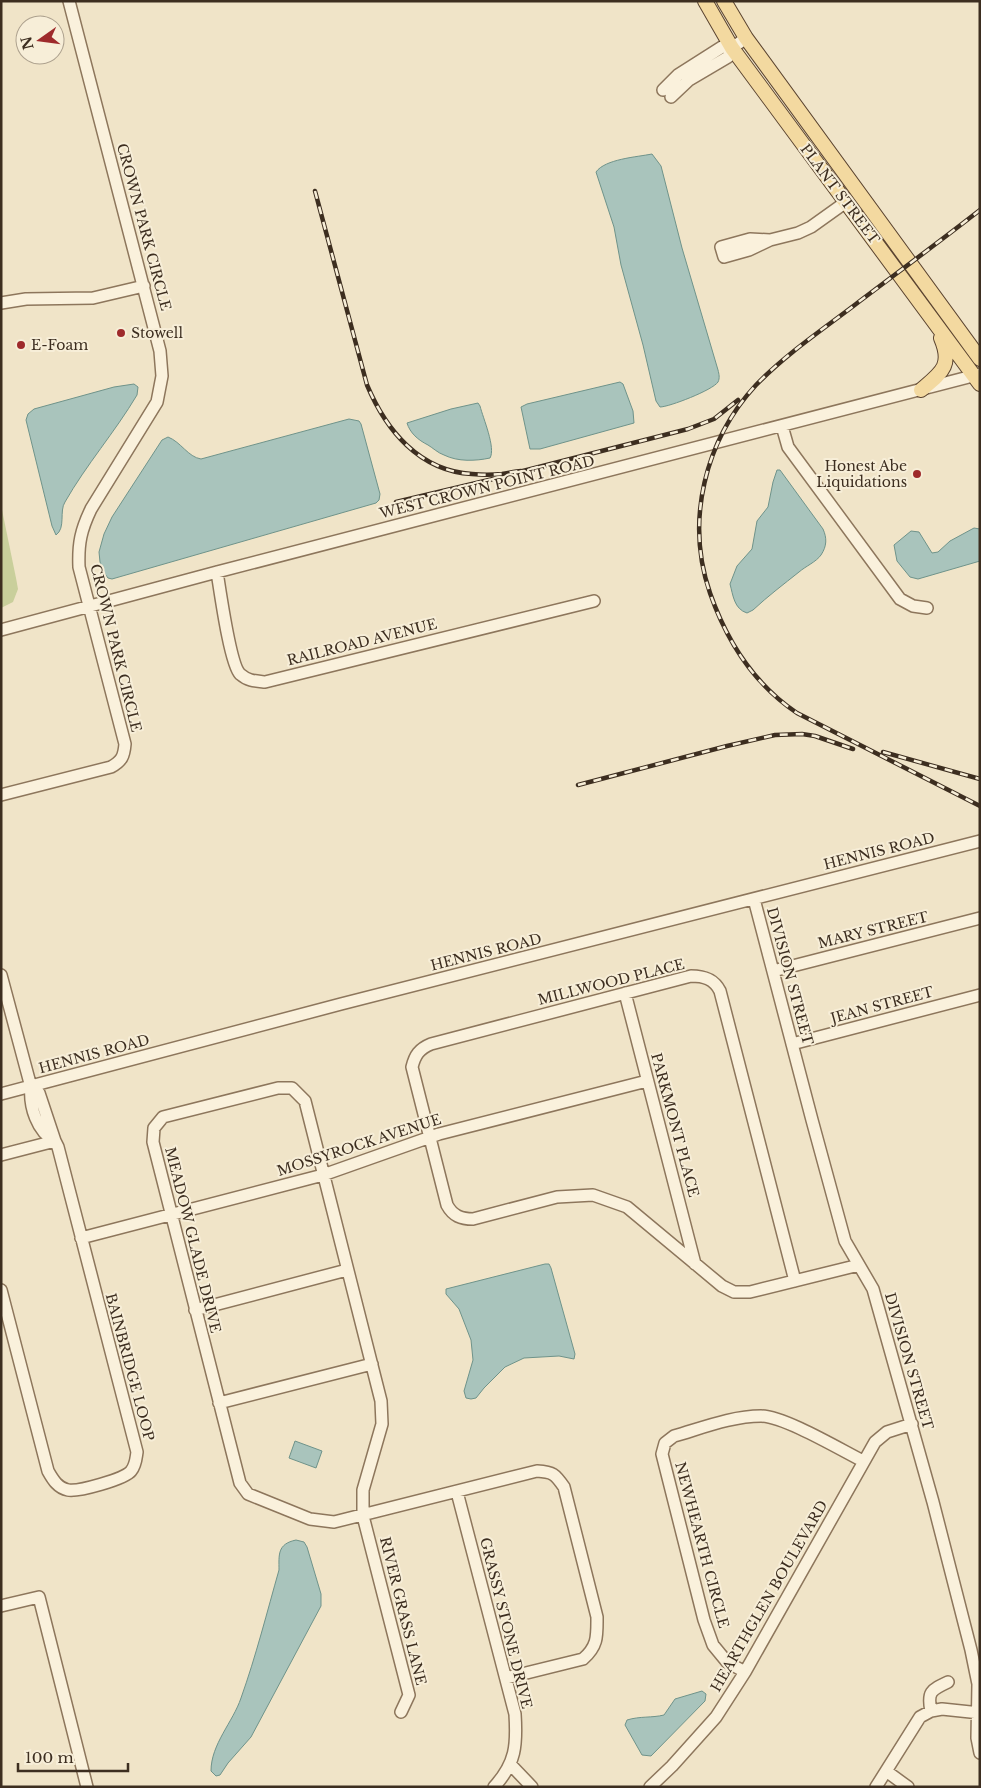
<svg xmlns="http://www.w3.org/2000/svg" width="981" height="1788" font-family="'Libre Baskerville',serif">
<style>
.green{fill:#c9cf9b}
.water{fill:#a9c4bc;stroke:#6f938a}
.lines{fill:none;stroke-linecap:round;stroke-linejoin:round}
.minor-casing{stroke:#8d765c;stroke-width:14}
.major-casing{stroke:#5b4430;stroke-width:16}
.minor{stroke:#faf1dc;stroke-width:11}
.major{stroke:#f3d9a0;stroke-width:14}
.rail-casing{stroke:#3d2e20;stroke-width:4.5}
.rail{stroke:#f7eed8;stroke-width:2.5;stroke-dasharray:8;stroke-linecap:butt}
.poi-dot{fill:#9e2a2b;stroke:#f7eed8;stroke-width:2}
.labels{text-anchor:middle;stroke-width:4;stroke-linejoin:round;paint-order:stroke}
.street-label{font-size:14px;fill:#3d2e20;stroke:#f7eed8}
.poi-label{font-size:14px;fill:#3d2e20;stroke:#f7eed8;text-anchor:start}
</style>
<rect width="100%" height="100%" fill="#f0e4c8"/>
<path class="green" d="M1,505L16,578L18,589L13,602L1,608Z"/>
<path class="water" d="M652,154L661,166L682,248L718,370C719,374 720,378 718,382C713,390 669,407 660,407L656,401L643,345L621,265L614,227L596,172C605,159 637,157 652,154Z
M620,382L623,384L633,411L634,423L540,449H530L521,407L527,404Z
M134,384L138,387L137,395C115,432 86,465 65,502C59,511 66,528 56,535L52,526L26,420L28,414L34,409L114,387Z
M478,403L480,406C483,418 496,448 490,458C476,461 458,462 444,455C438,453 433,448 428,445C418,440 410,433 407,423L451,409Z
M349,419L359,421L361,424L380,494L379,500L376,503L112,579L108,578L105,574L100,562L99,552L104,534L112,517L162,440L168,437C181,442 188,457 201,459Z
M777,470H780L823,529C827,538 827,546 821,555C816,562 806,566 799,572C784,584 768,596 753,610L747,613C734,609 733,595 730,584L737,566L752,549L757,521L768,507L773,482Z
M974,528L980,529V561L918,579L910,577L897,561L894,545L911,531L919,532L932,553L938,552L950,541Z
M545,1264H549L551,1268L575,1354L574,1359L559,1356L524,1358L505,1367L484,1388L476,1398L471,1399L466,1398L464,1391L473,1360L471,1340L459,1309L446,1294V1289Z
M295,1441L322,1451L316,1468L289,1458Z
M296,1540L304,1542L307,1547L321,1594V1606L251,1737L228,1763L220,1775L216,1776L211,1771C211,1744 233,1722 241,1698C256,1656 267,1612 279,1570C279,1555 277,1544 296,1540Z
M702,1691L706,1694L705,1701L651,1756L642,1755L625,1725L627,1720C640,1716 652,1718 664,1715L675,1699Z"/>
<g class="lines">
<g class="minor-casing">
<path id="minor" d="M663,90L678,75L722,47L732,48
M671,97L689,80L728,57L732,48L746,38
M770,240L750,239L721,247L724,257L749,250L770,240L798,233L811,227L846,202
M1,303L26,299L93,298L144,286
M782,426L788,447L900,599L913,606L927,608
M217,572C220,590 230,664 240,674C248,681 255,681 265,682L594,601
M1,630L217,572L980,374
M1,795L111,767C122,761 124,756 125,744L79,567C78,543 81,530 91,509L157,402L162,376L160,351L69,1
M754,899L812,1120L845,1241L873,1289L933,1502L971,1650L978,1684L977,1738L980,1753
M773,971L980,918
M1,975L31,1087C29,1106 37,1132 55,1141
M625,993L695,1264
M792,1044L980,995
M31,1087L39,1093L55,1141
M1,1094L341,1004L980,841
M1,1155L55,1141L58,1147L137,1452C136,1458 136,1465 131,1471C125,1479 78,1492 68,1490C58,1488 53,1480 48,1471L1,1290
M81,1238L323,1175L439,1134L647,1081
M795,1281L720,991C714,979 704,976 691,976L431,1044C419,1049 415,1055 412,1067L447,1205C453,1216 461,1219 473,1219L557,1197L593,1195L627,1207L722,1286L734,1292H750L859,1265
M195,1310L347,1270
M219,1403L372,1364
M457,1492L515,1714C517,1745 516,1763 494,1787
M1,1606L39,1597L87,1787
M745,1672L727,1662L713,1645L704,1620L662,1454L665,1443L674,1436C702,1428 732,1416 761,1416C784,1416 841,1450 863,1461
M931,1711C927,1692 931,1690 948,1682
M401,1712L409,1695L363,1516V1490L382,1424L381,1401L305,1101L292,1088H278L163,1117L154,1128L153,1142L240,1483L248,1494L310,1519L334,1522L537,1471C553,1472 555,1474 564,1487L597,1617C597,1636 598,1646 583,1659L506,1678
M511,1765L532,1787
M886,1771L908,1787
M650,1787L672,1766L716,1717L745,1672L875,1442L887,1432L912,1424
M876,1787L920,1717L931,1711L942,1709L980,1713"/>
</g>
<g class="major-casing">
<path id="major" d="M705,1L732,48L980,384
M724,1L746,38L980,359
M921,390C941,373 953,366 941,338"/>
</g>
<use href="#minor" class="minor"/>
<use href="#major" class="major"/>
<g class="rail-casing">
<path id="rail" d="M315,191L367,385C386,430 419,471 472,474C482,475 492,475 502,474C509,473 515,471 521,471
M980,210C939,242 897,273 856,304C822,330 786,354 756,385C705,440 685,521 710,593C727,642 754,684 797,713L980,806
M515,473L688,429L714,419L738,400
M396,502L493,479
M883,752L980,779
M578,785L727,746L775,735L802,734L815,736L853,749"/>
</g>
<use href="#rail" class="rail"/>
</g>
<g class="poi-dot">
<circle cx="121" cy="333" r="5"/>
<circle cx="21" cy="345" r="5"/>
<circle cx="917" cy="474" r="5"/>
</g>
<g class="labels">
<g class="street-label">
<text transform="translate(840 194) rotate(53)" y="5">PLANT STREET</text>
<text transform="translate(144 227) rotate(75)" y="5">CROWN PARK CIRCLE</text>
<text transform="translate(487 487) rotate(-14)" y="5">WEST CROWN POINT ROAD</text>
<text transform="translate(362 642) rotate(-14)" y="5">RAILROAD AVENUE</text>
<text transform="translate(116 648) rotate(76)" y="5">CROWN PARK CIRCLE</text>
<text transform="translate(879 851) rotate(-14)" y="5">HENNIS ROAD</text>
<text transform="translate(873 930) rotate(-14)" y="5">MARY STREET</text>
<text transform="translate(486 952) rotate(-14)" y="5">HENNIS ROAD</text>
<text transform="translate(790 976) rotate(75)" y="5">DIVISION STREET</text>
<text transform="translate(611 982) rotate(-14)" y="5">MILLWOOD PLACE</text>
<text transform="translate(882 1005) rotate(-15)" y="5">JEAN STREET</text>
<text transform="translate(94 1054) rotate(-15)" y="5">HENNIS ROAD</text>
<text transform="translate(675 1125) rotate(75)" y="5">PARKMONT PLACE</text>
<text transform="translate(359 1145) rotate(-18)" y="5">MOSSYROCK AVENUE</text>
<text transform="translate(193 1240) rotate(76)" y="5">MEADOW GLADE DRIVE</text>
<text transform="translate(909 1361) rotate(74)" y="5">DIVISION STREET</text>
<text transform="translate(130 1367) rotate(75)" y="5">BAINBRIDGE LOOP</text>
<text transform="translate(702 1545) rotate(75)" y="5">NEWHEARTH CIRCLE</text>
<text transform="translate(769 1596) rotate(-60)" y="5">HEARTHGLEN BOULEVARD</text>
<text transform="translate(403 1611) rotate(76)" y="5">RIVER GRASS LANE</text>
<text transform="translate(506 1623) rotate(76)" y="5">GRASSY STONE DRIVE</text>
</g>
<g class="poi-label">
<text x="131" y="338">Stowell</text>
<text x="31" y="350">E-Foam</text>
<text x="907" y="471" text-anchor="end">Honest Abe<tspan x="907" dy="16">Liquidations</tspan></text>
</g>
</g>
<rect width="981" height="1788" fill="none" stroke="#3d2e20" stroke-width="5"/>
<g transform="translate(40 40) rotate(256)"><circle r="24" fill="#f7eed8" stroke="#ada18e"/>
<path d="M0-4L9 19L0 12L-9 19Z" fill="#9e2a2b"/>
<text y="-8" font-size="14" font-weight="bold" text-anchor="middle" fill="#3d2e20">N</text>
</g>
<path d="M18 1763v8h110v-8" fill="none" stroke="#3d2e20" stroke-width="2.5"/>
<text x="25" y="1763" font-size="15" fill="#3d2e20" stroke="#f7eed8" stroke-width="4" paint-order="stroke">100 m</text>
</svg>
